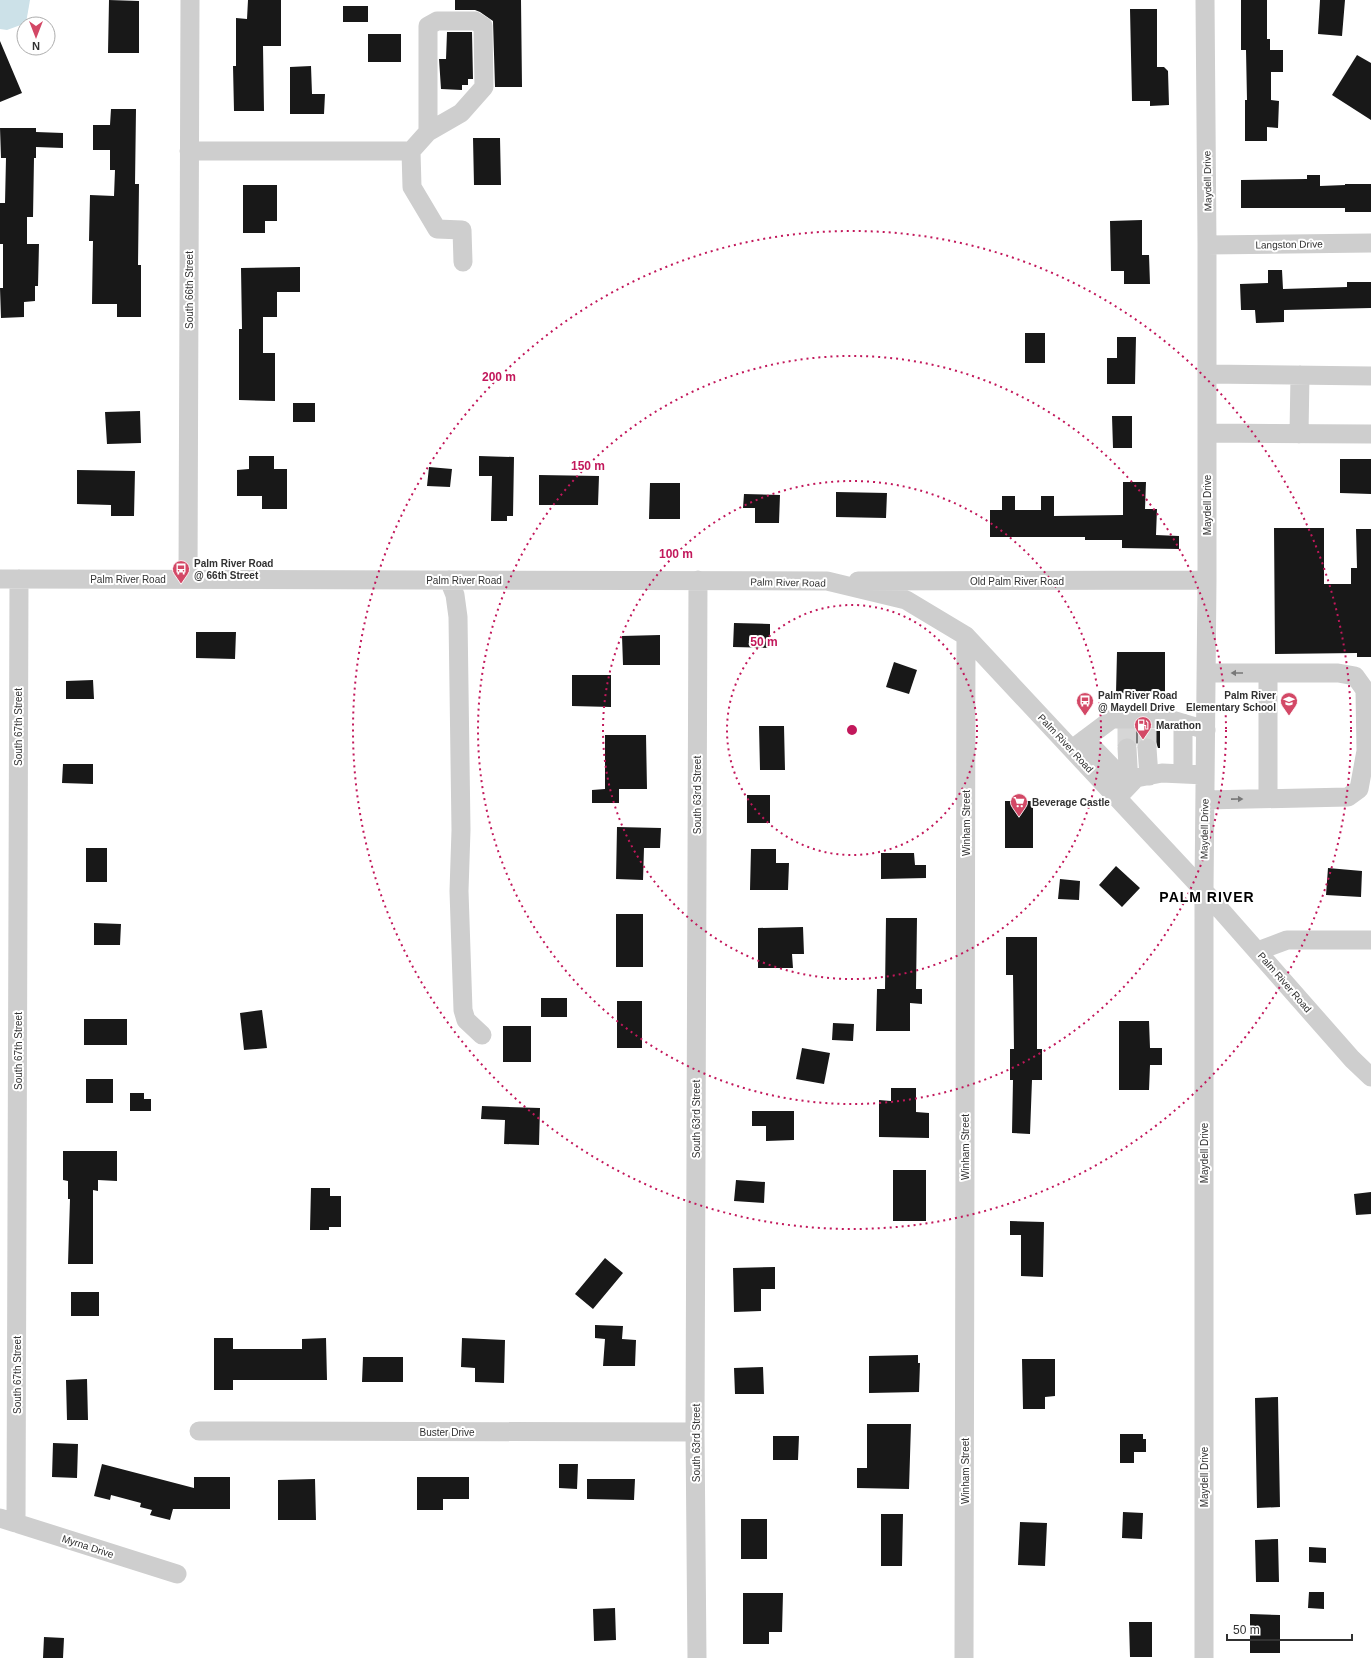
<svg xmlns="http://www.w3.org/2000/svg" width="1371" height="1658" font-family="Helvetica,sans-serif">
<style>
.water{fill:#cce1e8}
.building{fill:#181818}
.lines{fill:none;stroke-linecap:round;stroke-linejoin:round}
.minor-tunnel{stroke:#d6d6d6;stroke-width:19;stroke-dasharray:19 10;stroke-linecap:butt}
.minor{stroke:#cecece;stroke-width:19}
.oneway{fill:#787878}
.ring{fill:none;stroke:#c2185b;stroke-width:2;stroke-dasharray:2 4}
.labels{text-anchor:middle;stroke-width:4;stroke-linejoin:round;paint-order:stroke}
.street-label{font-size:10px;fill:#313131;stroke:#fff}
.poi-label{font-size:10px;font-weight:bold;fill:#313131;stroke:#fff;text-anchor:start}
.district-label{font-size:14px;font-weight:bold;letter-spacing:1px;fill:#000;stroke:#fff}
.centre{fill:#c2185b;stroke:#fff;stroke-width:2}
.ring-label{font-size:12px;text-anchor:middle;font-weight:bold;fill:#c2185b;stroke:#fff;stroke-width:4;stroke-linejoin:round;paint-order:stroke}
</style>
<rect width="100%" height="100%" fill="#fff"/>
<path class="water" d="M0,0H30L26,23L7,30L0,29Z"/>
<path class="building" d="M109,0L139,1V53H108Z
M248,0H281V46H263L264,111H234L233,66H236V18L247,19Z
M455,0H521L522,87H495L493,21L480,12L475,10H455Z
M1241,0H1267V39H1270V50H1283V72H1271V100L1279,101L1278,128L1267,127V141H1245V100H1247L1246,50H1241Z
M1320,0H1345L1342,36L1318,34Z
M343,6H368V22H343Z
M1130,9H1157V67H1164L1168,71L1169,105L1150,106V101H1132Z
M447,32H472L473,79H468V85H462V90L441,89L439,59H446Z
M368,34H401V62H368Z
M0,41L22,93L0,102Z
M1357,55L1371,63V120L1332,95Z
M311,66L312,94H325L324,114H290V67Z
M111,109H136L135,184H139L138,265H141V317H117V304H92L93,241H89L90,195L114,196L115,170H110V150H93V125H110Z
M0,128H36V132L63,133V148L36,147V158H34L33,217H27V244H39L38,286H35V301L24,302V317L1,318L0,288H3V244H0V203H5L6,158H1Z
M473,138H500L501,185H474Z
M1307,175H1320V186L1345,185V184H1371V212H1345V208H1241V180L1307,179Z
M243,185H277V221H265V233H243Z
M1142,220V255H1149L1150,284H1124V271H1111L1110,221Z
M300,267V292H277V317H263V353H275V401L239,400V329H242L241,268Z
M1268,270H1282L1283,289L1347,287V282H1371V308L1284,310V322L1256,323L1255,310H1241L1240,284L1268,283Z
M1025,333H1045V363H1025Z
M1117,337H1136L1135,384H1107V358H1117Z
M293,403H315V422H293Z
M140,411L141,443L107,444L105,412Z
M1112,416H1132V448H1113Z
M249,456H274V469H287V509H262V496H237V470L249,469Z
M479,456L514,457L513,516H507V521H491L492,476H479Z
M1340,459H1371V494L1340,493Z
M429,467L452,469L450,487L427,486Z
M77,470L135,471L134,516H111V505L77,504Z
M539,475L599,476L598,505H539Z
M1123,482H1146L1145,509H1157L1156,535L1179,536V549L1122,548V540H1085V537H990V510H1002V496H1015V510H1041V496H1054V516L1123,515Z
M650,483H680V519H649Z
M836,492L887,493L886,518L836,517Z
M744,494L780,495L779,523H755V508H743Z
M1274,528H1324V584H1351V568H1357L1356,529H1371V657H1357V653L1275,654Z
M734,623L770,624V648L733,647Z
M196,632H236L235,659L196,658Z
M660,635V665H623L622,636Z
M1117,652H1165V694L1116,693Z
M894,662L917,670L909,694L886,687Z
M572,675H611V707L572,706Z
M93,680L94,699H66V681Z
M759,726H784L785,770H760Z
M1122,730H1160V748H1158L1156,742L1151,738L1147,737L1141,739L1137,744L1132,738L1127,737L1122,738Z
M605,735H646L647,789H619V803H592V790L605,789Z
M63,764H93V784L62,783Z
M747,795H770V823H747Z
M1005,801H1033V848H1005Z
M617,827L661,828L660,848H644L643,880L616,879Z
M86,848H107V882H86Z
M751,849H776V863H789L788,890H750Z
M881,853H914L915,865H926V878L881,879Z
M1116,866L1140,888L1122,907L1099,885Z
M1328,868L1362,871L1361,897L1326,895Z
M1060,879L1080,881L1079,900L1058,899Z
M616,914H643V967H616Z
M886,918H917L916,989H922V1004L910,1003V1031H876L877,989H885Z
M94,923L121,924L120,945H94Z
M803,927L804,954H792L793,968H758V928Z
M1006,937H1037V1049H1042V1080H1032L1030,1134L1012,1133L1013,1080H1010V1049H1014L1013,975H1006Z
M541,998H567V1017H541Z
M617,1001H642V1048H617Z
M262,1010L267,1048L244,1050L240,1013Z
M84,1019H127V1045H84Z
M1119,1021H1149L1150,1048H1162V1065H1150L1149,1090H1119Z
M833,1023L854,1024L853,1041L832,1040Z
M503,1026H531V1062H503Z
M802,1048L830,1053L824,1084L796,1079Z
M86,1079H113V1103H86Z
M891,1088H916V1112L929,1113V1138L879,1137V1100L891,1101Z
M130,1093H144V1099H151V1111H130Z
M482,1106L540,1108L539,1145L504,1144L505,1120L481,1119Z
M752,1111H794V1140L766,1141V1126H752Z
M63,1151H117V1181L98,1180V1191L93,1190V1264H68L70,1199H68V1181L63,1180Z
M893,1170H926V1221H893Z
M736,1180L765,1182L764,1203L734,1201Z
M311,1188H330V1196H341V1227H329V1230H310Z
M1371,1192V1214L1356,1215L1354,1194Z
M1010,1221L1044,1222L1043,1277L1021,1276V1235H1010Z
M605,1258L623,1273L593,1309L575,1294Z
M775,1267V1289H761V1311L734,1312L733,1268Z
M71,1292H99V1316H71Z
M595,1325L623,1326L622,1339L636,1340L635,1366H603L605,1339L595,1338Z
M214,1338H233V1349H302V1339L326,1338L327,1380H233V1390H214Z
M462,1338L505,1340L504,1383L475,1382V1368L461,1367Z
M918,1355V1363H920L919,1392L869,1393V1356Z
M363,1357H403V1382H362Z
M1022,1359H1055V1396L1045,1397V1409H1023Z
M763,1367L764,1394H735L734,1368Z
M87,1379L88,1420H67L66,1380Z
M1278,1397L1280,1507L1257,1508L1255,1398Z
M867,1424H911L909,1489L857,1488V1468H867Z
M1120,1434H1143V1439H1146V1452H1134V1463H1120Z
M773,1436H799L798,1460H773Z
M53,1443L78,1444L77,1478L52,1477Z
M102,1464L194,1488V1477H230V1509H173L170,1520L150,1515L152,1510L140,1507L141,1503L111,1495L110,1500L94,1496Z
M559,1464H578L577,1489L559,1488Z
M417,1477H469V1499H443V1510H417Z
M315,1479L316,1520H278V1480Z
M587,1479H635L634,1500L587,1499Z
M1123,1512L1143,1513L1142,1539L1122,1538Z
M881,1514H903L902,1566H881Z
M741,1519H767V1559H741Z
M1020,1522L1047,1523L1045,1566L1018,1565Z
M1278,1539L1279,1582H1256L1255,1540Z
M1309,1547L1326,1548V1563L1309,1562Z
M1309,1592H1324V1609L1308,1608Z
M743,1593H783L782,1632H769V1644H743Z
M615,1608L616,1640L594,1641L593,1609Z
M1250,1614L1280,1615V1653H1250Z
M1129,1622H1152V1657H1130Z
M44,1637L64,1638L63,1658H43Z"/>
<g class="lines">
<path class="minor-tunnel" d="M1127,727V748
M1147,748V727"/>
<path class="minor" d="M189,151H411L428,132V26L437,21H475L483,26L484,87L461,113L428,132
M411,151L412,187L437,229L462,230L463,262
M1207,245L1371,243
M1207,374L1371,376
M1207,433L1371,434
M1299,434L1300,375
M0,579L827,581L906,600L966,636L1204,891L1352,1059L1371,1077
M188,579L190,0
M449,580L455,595L458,617L461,830L459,891L463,1010L466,1020L482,1035
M858,581L1207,580
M1268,673V798
M1183,723V774
M1085,739L1129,785
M1127,748L1129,785
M1147,748L1149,776
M1072,749L1112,719H1169L1206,730
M1117,798L1136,778L1162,773L1205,775
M1205,800L1348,797L1359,789L1366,751L1365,690L1355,676L1338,673H1206
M1258,951L1287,940H1371
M199,1431L695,1432
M0,1518L177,1574
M16,1523L19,579
M697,1658L695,1432L698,580
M964,1658L966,636
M1204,1658V891L1207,580V245L1205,0"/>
</g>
<defs><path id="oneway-solid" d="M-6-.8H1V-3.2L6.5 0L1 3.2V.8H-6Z"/></defs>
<g class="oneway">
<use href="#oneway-solid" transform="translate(1237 673) rotate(180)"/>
<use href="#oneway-solid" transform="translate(1237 799) rotate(-1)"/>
</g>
<g class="ring">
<circle cx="852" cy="730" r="125"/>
<circle cx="852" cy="730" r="249"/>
<circle cx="852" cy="730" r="374"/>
<circle cx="852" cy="730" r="499"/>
</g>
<defs>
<g id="bus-pin" transform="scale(0.9)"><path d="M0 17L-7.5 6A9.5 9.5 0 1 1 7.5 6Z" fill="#d34866" stroke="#fff"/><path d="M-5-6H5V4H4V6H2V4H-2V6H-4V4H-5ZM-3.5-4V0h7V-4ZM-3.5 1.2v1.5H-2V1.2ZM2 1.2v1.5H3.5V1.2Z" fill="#fff"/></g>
<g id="school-pin" transform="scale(0.9)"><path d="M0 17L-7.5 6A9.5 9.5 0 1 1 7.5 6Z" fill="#d34866" stroke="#fff"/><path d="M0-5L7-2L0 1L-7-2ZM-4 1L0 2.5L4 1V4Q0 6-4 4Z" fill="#fff"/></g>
<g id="fuel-pin" transform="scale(0.9)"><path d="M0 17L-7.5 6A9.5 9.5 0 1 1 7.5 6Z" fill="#d34866" stroke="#fff"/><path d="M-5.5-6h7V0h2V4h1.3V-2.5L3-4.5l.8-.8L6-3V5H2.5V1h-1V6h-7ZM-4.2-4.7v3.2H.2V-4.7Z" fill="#fff"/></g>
<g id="supermarket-pin" transform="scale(0.9)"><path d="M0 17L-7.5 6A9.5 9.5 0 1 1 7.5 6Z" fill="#d34866" stroke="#fff"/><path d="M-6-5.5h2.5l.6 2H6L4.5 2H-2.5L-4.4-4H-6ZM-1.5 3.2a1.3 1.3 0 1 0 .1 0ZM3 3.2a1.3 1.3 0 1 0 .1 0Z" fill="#fff"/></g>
</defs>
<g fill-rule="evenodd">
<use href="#bus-pin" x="181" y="569"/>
<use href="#bus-pin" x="1085" y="701"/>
<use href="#school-pin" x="1289" y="701"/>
<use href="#fuel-pin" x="1143" y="725"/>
<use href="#supermarket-pin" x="1019" y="802"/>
</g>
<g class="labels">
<g class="street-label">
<text transform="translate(1207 181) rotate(-91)" y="4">Maydell Drive</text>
<text transform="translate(1289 244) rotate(-1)" y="4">Langston Drive</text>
<text transform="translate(189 290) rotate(-90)" y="4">South 66th Street</text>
<text transform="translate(1207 505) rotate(-90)" y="4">Maydell Drive</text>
<text x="128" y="583">Palm River Road</text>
<text x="464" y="584">Palm River Road</text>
<text x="1017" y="585">Old Palm River Road</text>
<text transform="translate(788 582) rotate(1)" y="4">Palm River Road</text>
<text transform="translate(18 727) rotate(-90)" y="4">South 67th Street</text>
<text transform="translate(1066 743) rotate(47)" y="4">Palm River Road</text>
<text transform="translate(697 795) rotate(-90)" y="4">South 63rd Street</text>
<text transform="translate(966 823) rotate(-90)" y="4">Winham Street</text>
<text transform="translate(1204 829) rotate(-89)" y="4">Maydell Drive</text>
<text transform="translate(1285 982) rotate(49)" y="4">Palm River Road</text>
<text transform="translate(18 1051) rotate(-90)" y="4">South 67th Street</text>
<text transform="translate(696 1119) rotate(-90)" y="4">South 63rd Street</text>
<text transform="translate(965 1147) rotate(-90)" y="4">Winham Street</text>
<text transform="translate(1204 1153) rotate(-90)" y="4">Maydell Drive</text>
<text transform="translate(17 1375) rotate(-90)" y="4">South 67th Street</text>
<text x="447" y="1436">Buster Drive</text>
<text transform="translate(696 1443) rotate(-90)" y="4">South 63rd Street</text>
<text transform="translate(965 1471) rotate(-90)" y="4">Winham Street</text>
<text transform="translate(1204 1477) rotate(-90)" y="4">Maydell Drive</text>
<text transform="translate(88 1546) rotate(18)" y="4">Myrna Drive</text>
</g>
<g class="poi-label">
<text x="194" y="567">Palm River Road<tspan x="194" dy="12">@ 66th Street</tspan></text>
<text x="1098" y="699">Palm River Road<tspan x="1098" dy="12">@ Maydell Drive</tspan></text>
<text x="1276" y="699" text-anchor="end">Palm River<tspan x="1276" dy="12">Elementary School</tspan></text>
<text x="1156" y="729">Marathon</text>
<text x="1032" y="806">Beverage Castle</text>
</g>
<g class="district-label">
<text x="1207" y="902">PALM RIVER</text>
</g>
</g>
<circle cx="852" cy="730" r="6" class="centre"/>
<g class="ring-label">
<text x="499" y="381">200 m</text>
<text x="588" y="470">150 m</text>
<text x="676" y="558">100 m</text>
<text x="764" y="646">50 m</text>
</g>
<g transform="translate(36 36) rotate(180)"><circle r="19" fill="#ffffff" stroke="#adadad"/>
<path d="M0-3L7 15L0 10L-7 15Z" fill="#d34866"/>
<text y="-6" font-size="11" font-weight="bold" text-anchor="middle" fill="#313131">N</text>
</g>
<path d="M1227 1634v6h125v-6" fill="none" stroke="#313131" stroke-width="2"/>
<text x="1233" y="1634" font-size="12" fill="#313131" stroke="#ffffff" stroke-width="3" paint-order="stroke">50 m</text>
</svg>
